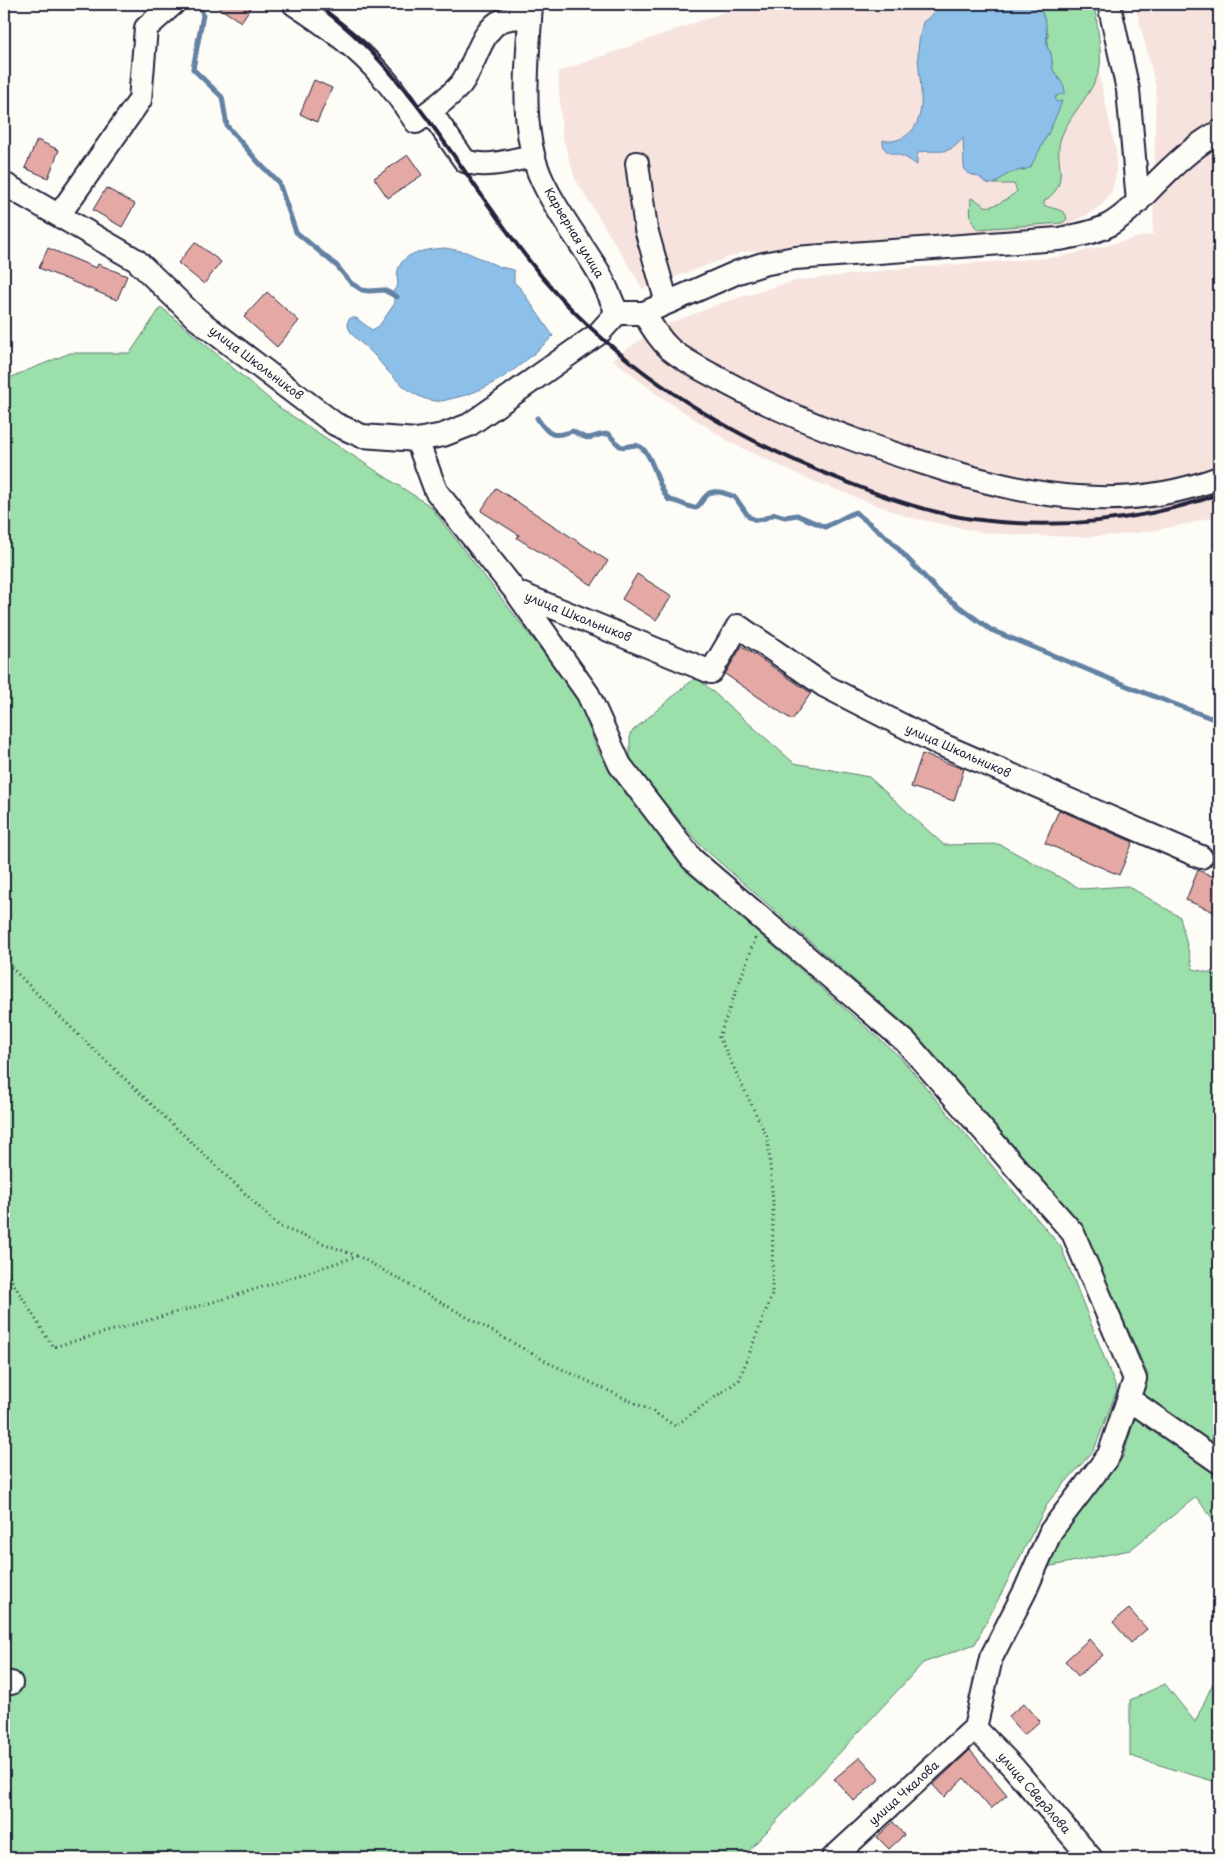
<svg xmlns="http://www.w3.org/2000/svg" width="1223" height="1862" font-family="'Playpen Sans',sans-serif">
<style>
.built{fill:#f6e3de}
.green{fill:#9bdfaa;stroke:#5e8072}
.water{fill:#8dc0e9;stroke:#6281a3}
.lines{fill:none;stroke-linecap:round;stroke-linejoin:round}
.stream{stroke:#6281a3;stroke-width:5}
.building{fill:#e4a9a4;stroke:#22223b}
.minor-casing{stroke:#22223b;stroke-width:26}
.path{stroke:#22223b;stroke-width:3;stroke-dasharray:1 4;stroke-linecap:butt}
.minor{stroke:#fdfcf7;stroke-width:22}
.rail{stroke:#22223b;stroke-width:4}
.labels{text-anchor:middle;stroke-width:5;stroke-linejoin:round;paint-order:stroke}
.street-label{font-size:12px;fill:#22223b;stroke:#fdfcf7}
</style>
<rect width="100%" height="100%" fill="#fdfcf7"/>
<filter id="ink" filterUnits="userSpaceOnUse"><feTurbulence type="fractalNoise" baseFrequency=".02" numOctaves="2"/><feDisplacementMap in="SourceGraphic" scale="10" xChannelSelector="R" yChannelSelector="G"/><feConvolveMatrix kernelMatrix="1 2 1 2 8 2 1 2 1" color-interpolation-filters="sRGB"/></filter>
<g filter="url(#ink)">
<path class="built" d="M747,4H1084L1116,152V173L1112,191L1102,205L1085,216L1065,225L1027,230L743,252L643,289L575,179L562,134L558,72Z
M1135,4H1219V515L1192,523L1150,531L1118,535L1081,537L1017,535L980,532L908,517L813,481L733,444L658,395L612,359L658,328L722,303L794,281L906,268L1059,257L1153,234L1156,87Z"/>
<path class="green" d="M1038,4H1094L1095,10C1097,25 1102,53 1100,67C1094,93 1072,111 1062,135C1051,160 1074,182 1044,201V205C1053,210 1066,208 1067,219L1062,223L977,229C969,219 970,211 971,198C977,200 980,203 985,206C993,209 1011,197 1017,191L1014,184H994C1004,176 1012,170 1025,170C1038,158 1055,120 1061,102H1057L1055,99L1064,86L1053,70L1051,53L1047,47L1048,34L1043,15Z
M161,307L280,408L430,506L577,696L598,751L680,864L901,1058L1061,1247L1117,1390L1094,1450L1049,1501L975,1644L923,1663L742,1858H4V380L70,353H130Z
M696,677L794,763L869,777L944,845L999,844L1081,889L1128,886L1180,917L1193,969L1219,975V1527L1196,1497L1130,1550L1047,1567L1063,1528L1123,1457L1148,1375L1081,1223L917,1035L700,845L630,761V733Z
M1219,1670V1783L1130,1756V1700L1165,1684L1195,1722Z"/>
<path class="water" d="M945,4H1038L1046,23L1047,47L1051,53L1053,70L1064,86L1065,93L1056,96L1055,98L1057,102L1062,101C1054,123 1041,148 1030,168L1009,173L994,184L986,183L979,177L967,173L964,167L963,138C948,157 940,149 920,152L917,155V165C912,162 908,158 902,156C892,153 882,154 883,140C890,142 895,141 902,138C932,124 918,79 918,53C918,42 921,32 923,22Z
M445,248L466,252L500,267L514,270V282L521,289L553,336C525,363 493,390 454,398C449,399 441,402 436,401C413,400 389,374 376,357C366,345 350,338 347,323L350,318H356L372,330L379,326L395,303L392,293L398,285C392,253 421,250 445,248Z"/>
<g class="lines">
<path class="stream" d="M199,4L203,15L193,69L222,97L227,126L260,164L279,183L296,232L337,266L351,283L362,290L369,291L384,290L397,297
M537,418C549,436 553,438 573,431C594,445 590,433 609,434C612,438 616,443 620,446C628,450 635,439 645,451C656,465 657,486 669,500C679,501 686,507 696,508C701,504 702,499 707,495C713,488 727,494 735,497L749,517L756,520L763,519L775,514L785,517L797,515L825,527L855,512L889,539L938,591L991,630L1137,690L1219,721"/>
</g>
<path class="building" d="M213,4H253L241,22Z
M314,80L332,88L317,122L300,114Z
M37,140L59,150L48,178L25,168Z
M408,155L422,175L388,198L374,178Z
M106,188L135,204L122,227L93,210Z
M195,242L221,262L204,284L178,263Z
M48,248L96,268L98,264L127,276L117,300L39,268Z
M267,292L299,321L277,347L244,317Z
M496,488L608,561L592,585L517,538L519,535L481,511Z
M637,574L672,596L656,620L622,599Z
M742,646L811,693L792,720L725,674Z
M922,754L964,769L954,801L911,787Z
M1059,810L1133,842L1119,875L1045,843Z
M1198,870L1219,879V914L1186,900Z
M1129,1609L1147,1629L1131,1643L1113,1622Z
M1089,1639L1103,1655L1078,1676L1065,1661Z
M1024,1703L1040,1721L1024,1735L1008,1717Z
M970,1750L1007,1795L991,1809L964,1778L944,1797L933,1785Z
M860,1757L880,1779L854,1801L834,1779Z
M893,1822L904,1835L889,1849L877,1837Z"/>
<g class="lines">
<g class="minor-casing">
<path id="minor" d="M294,4C325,24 357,47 381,75C394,89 405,106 416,122C431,110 448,99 461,84C475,66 481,28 503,20C512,17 521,17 530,17
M531,4C528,59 518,129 542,180C557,213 580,241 598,271C605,284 611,299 617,313
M1109,4L1128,90L1138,202
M430,111L465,161C486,169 512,160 533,156
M637,163L646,229L667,303
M4,184L136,260L197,319L335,424L362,436L417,440L443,435L469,425L598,334L617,313H644L738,272L763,264L795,258L1059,239C1075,236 1093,233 1107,226C1129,214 1144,194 1162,177C1179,160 1198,143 1219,132
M59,215L140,100L146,28L173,4
M644,313C651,326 659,339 670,349C687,363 709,373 729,384C792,418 858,443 927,464C976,480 1027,494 1078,497C1126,501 1175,494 1219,478
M417,440L436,491L516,592L588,694L620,765L692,859L906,1042L1073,1233L1135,1379L1109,1455L1051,1531L1025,1591L991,1658L975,1728
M516,592L711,672L738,626L825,686L933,741L1201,857
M1129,1399L1219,1462
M4,1683H11
M975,1728L1012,1766L1091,1858
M833,1858L975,1728"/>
</g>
<path class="path" d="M4,960L59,1016L280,1227L357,1256
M4,1268L53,1347L231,1297L358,1256L549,1363L652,1411L675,1426L739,1380L772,1295L773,1204L768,1139L719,1037L756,937"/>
<use href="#minor" class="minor"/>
<path class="rail" d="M317,4C339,21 360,39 379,60C441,127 485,208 543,278C624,373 734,439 849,483C889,499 930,513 972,519C1054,530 1142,522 1219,494"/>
</g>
</g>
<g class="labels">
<g class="street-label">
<text transform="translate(574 233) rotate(59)" y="4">Карьерная улица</text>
<text transform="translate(256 363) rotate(37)" y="4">улица Школьников</text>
<text transform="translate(578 617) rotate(22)" y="4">улица Школьников</text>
<text transform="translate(958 751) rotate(24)" y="4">улица Школьников</text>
<text transform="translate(904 1793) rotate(-42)" y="4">улица Чкалова</text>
<text transform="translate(1034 1793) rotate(49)" y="4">улица Свердлова</text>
</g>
</g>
<rect width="1223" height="1862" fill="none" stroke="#fdfcf7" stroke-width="20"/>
<rect x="10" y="10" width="1203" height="1842" fill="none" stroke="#22223b" stroke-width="2" filter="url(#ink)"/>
</svg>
